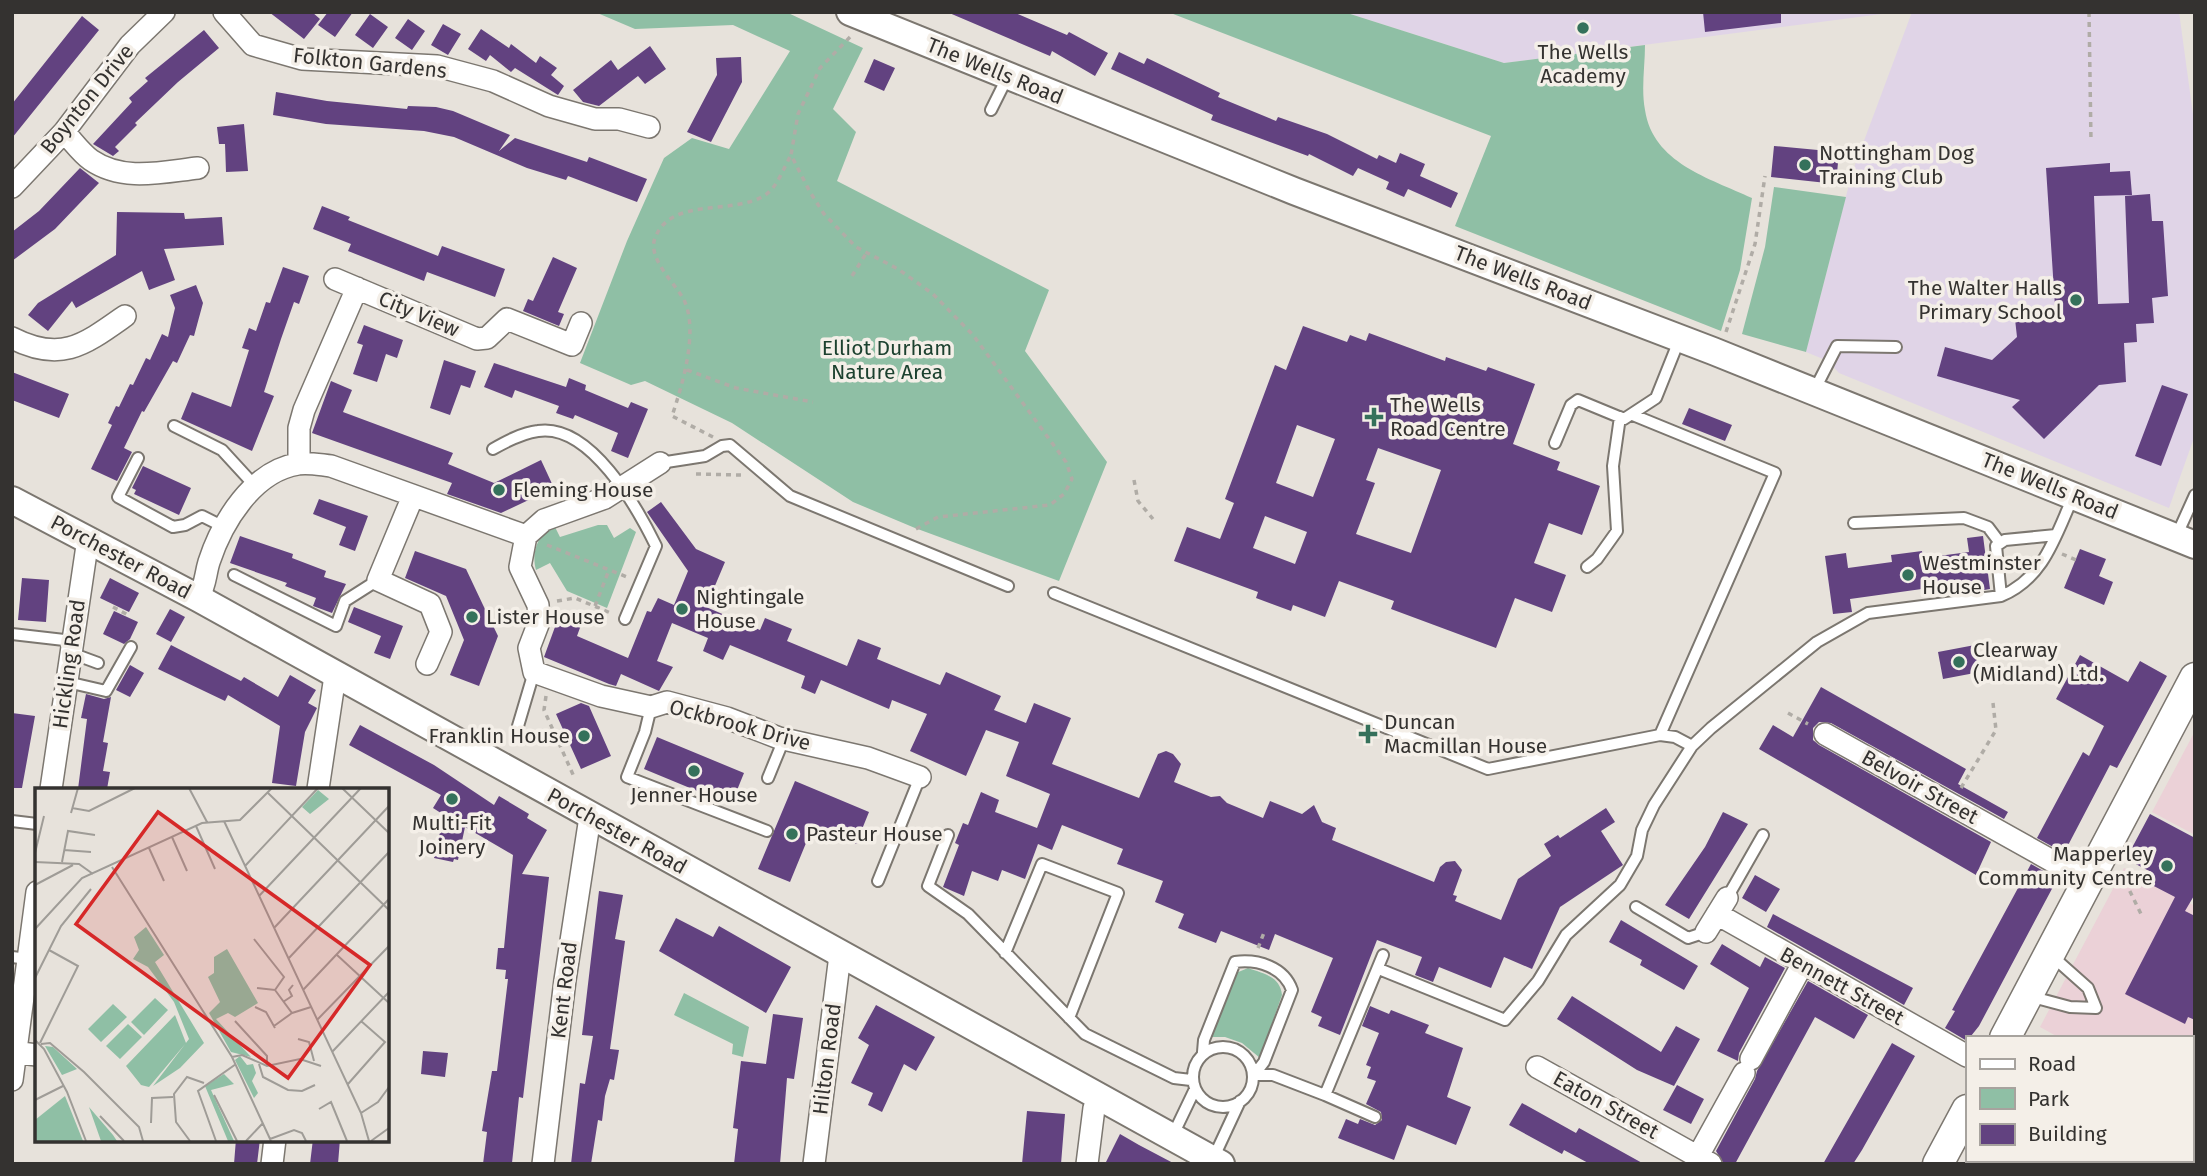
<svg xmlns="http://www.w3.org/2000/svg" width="2207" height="1176" font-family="'Fira Sans',sans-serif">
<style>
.commercial{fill:#ebd1d7}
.education{fill:#e0d4e7}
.green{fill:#8fbfa5}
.building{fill:#624280;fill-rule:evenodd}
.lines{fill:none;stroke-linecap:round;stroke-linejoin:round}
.service-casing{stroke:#7c7770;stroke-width:14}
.minor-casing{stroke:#7c7770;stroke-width:24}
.tertiary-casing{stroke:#7c7770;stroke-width:30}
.secondary-casing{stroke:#7c7770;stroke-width:33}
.path{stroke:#b0aca6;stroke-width:3.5;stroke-dasharray:5 5;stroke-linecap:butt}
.service{stroke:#fff;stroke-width:10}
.minor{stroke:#fff;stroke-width:21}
.tertiary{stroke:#fff;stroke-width:26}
.secondary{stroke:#fff;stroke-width:30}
.poi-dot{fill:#35715b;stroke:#f4efe8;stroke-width:2.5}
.labels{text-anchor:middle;stroke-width:7;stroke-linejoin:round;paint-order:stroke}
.poi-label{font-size:21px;fill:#343230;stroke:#f4efe8;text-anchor:start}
.street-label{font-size:21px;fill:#343230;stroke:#f4efe8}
.park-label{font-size:21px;fill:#1c412f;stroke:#f4efe8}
.inset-road{fill:none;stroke:#9f9c97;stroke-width:2}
.view{fill:#d62828;fill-opacity:0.15;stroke:#d62828;stroke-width:3.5}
.inset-edge{fill:none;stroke:#343230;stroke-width:3.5}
</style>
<rect width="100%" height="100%" fill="#e7e2db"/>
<path class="commercial" d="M2195,731V835L2152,812Z
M2124,868L2195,906V1164H2081L2083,1160H2191V1038H2060L2040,1027Z"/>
<path class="education" d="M1344,12H1897L1504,63Z
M1912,12H2179L2195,129V435L2169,508L1839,373L1828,361L1806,352L1852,173Z"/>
<path class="green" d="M595,12H786L863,48L833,109L856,132L837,181L1049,290L1025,351L1107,462L1059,581L915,528L853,502L732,423L645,381L631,385L580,363L627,241L664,158L692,138L729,149L790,51L733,25L635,29Z
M1168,12H1344L1504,63L1645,45C1645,66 1641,89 1645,110C1653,163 1709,178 1752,198L1740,270L1721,331L1455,226L1491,136Z
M1774,187L1846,197L1806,352L1742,334L1765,247Z
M598,525H607L614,538L630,528L636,532L607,608L567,591L550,563L536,570C531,554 538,531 555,527L560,537Z
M1248,968C1264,974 1280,976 1282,995L1260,1058L1242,1043L1225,1037H1210L1236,973Z
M684,993L749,1027L743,1057L732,1054L733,1044L674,1015Z"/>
<path class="building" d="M269,12H312L320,19L304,39Z
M328,12H353L335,37L318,25Z
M947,12H1013L1067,35L1069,32L1108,53L1095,76L1052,51L1050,56Z
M1703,12H1781V23L1705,32Z
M370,14L388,27L373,48L355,35Z
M82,16L99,30L12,138V104Z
M408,19L425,31L412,50L395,38Z
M443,24L461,34L448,55L431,45Z
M481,29L509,48L511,44L536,63L540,56L557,68L551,75L564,86L558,95L515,68L511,72L490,55L486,61L468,49Z
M204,30L219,48L178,82L135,123L137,125L115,147L119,151L113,156L93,144L132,102L129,98L148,81L145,78Z
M650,46L666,69L645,84L638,76L599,106L583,102L573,90L611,60L618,70Z
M1119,52L1144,64L1147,58L1220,93L1218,97L1276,121L1278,117L1327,134L1377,159L1379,155L1396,163L1400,153L1425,164L1420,176L1458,193L1451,208L1408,189L1404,197L1386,189L1389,182L1358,168L1353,176L1309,154L1308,156L1211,120L1213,115L1111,69Z
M741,57L742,82L711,142L687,132L717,75L716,58Z
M874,59L895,68L884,91L864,82Z
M276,92L327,101L407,109L408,106L436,107L453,111L510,135L499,151L515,138L587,162L589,157L647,179L637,202L568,176L566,180L527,168L454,137L424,131L326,124L273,115Z
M244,124L248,171L226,172L225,144H219L217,127Z
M1774,146L1839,152L1836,184L1771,177Z
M2110,163V172L2130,171L2132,195L2094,196L2098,304L2129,303L2125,196L2150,194L2152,221H2163L2168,296L2152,298L2154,323L2136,324L2137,342L2124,343L2126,382L2099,385L2044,439L2012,407L2020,400L1937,376L1945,347L1992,360L2017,337L2014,310L2055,306L2046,168Z
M80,168L99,183L55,229L12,261V232L39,211Z
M322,206L350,217L348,220L438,256L442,246L505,269L495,297L427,272L424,281L348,251L351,244L313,229Z
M117,212L184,213L185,219L222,217L224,245L164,249L175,280L149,290L142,271L76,308L72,301L48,331L28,315L38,303L116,255Z
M553,257L577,268L558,312L564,314L559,326L523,311L528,299L533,301Z
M283,267L309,276L299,304L294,302L281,339L264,392L274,396L252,451L181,419L192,392L231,407L249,350L242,348L249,328L256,331L266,302L270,303Z
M196,285L203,303L194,336L190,335L177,363L173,361L144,412L142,411L124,448L132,452L117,481L91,469L112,425L108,423L116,406L119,407L130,384L133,385L146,358L150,360L162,334L168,337L175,308L170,295Z
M364,325L403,340L397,358L386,354L377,382L353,374L363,345L357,343Z
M1303,326L1347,342L1350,335L1366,341L1369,333L1445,361L1446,357L1486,371L1488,367L1535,384L1513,444L1560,462L1557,470L1600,486L1582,535L1549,523L1534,563L1566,575L1552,612L1515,598L1496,648L1391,609L1394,601L1339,581L1325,617L1293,605L1291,611L1256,598L1258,592L1174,561L1187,527L1220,539L1234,503L1225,499L1275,365L1286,370ZM1297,425L1335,439L1313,497L1276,483ZM1378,448L1441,470L1411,553L1356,534L1375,483L1366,480ZM1265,516L1307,532L1295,564L1253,548Z
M444,360L476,371L470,388L461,385L450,415L430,408Z
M494,363L566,387L569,378L586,385L585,390L628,408L631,402L648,409L628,458L611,451L618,433L575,415L573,419L556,413L559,406L515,390L512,398L484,387Z
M12,372L69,394L59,418L12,400Z
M331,381L352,390L343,412L453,453L448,464L494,483L541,460L554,488L501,513L447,494L452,483L312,433Z
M2162,385L2188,394L2161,466L2135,456Z
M1689,408L1732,425L1725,441L1682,424Z
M143,466L191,488L179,515L134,494L136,490L132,488Z
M319,499L368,516L355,551L339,545L346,527L313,514Z
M661,502L696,549L725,562L706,607L760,630L765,618L792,629L787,641L847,666L858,639L881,648L877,659L940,685L946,672L1001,696L994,710L1026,723L1034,703L1071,718L1052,764L1139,798L1158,754L1166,751L1173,754L1181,764L1174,782L1211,797L1220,796L1227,803L1263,818L1270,801L1302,814L1314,805L1322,822L1336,828L1332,840L1434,882L1440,867L1446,862L1455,861L1462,870L1453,895L1457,896L1455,901L1501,920L1518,879L1551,856L1544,844L1558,835L1560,838L1606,808L1615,822L1601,831L1623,865L1560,907L1532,969L1504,957L1491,988L1439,967L1433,982L1415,975L1422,957L1377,940L1340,1035L1318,1026L1322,1017L1311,1012L1333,958L1275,934L1269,950L1221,931L1216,943L1178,928L1184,914L1155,902L1163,881L1117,864L1123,849L1062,825L1052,850L1038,844L1025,879L1002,870L998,881L972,871L964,896L943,887L959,845L955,843L963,823L968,825L981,792L999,800L995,812L1037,828L1050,794L1006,776L1019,742L986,730L966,776L910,751L927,714L892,700L889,709L821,680L815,694L801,688L805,676L730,645L723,660L703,651L708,638L672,623L657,661L673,667L659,691L621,674L616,686L609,684L544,657L559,616L581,625L577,636L628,658L647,611L651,612L658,598L674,605L688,571L647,512Z
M240,536L293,554L292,558L326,571L324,577L346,584L332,613L313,606L316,598L285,586L287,583L230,563Z
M1983,536L1990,589L1973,592L1972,582L1850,599L1852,612L1833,614L1825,556L1846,553L1848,568L1892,562L1891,555L1922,551L1923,558L1969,552L1967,538Z
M2080,549L2106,559L2099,576L2113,582L2104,605L2064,588Z
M415,551L466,569L483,605L498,636L479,686L450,675L464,640L446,596L405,578Z
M22,578L49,580L46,622L18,620Z
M110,578L139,593L129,612L100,598Z
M354,607L403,626L390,659L374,653L381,636L348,622Z
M170,609L185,617L171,642L156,634Z
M114,611L138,622L130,639L124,644L103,634Z
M171,645L241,681L244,677L278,697L290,675L316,690L308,703L317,708L305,732L296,786L272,783L280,726L228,695L225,701L158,669Z
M1975,645L1980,672L1943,679L1938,652Z
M2080,655L2128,682L2140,661L2167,676L2117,768L2110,765L2064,853L2037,838L2083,752L2089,756L2104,726L2056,699Z
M130,665L144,673L130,697L116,690Z
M1821,687L1966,769L1958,784L2008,812L2004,819L1831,723L1819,722L1813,728V740L1819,745L1991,842L1976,875L1759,749L1773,725L1793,737Z
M86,694L104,699L111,697L103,742L108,743L103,771L110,772L107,789H78L87,719L81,718Z
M581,703L589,706L611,756L581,769L556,714Z
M12,713L35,716L22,788H12Z
M360,725L434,765L494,805L499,796L529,814L527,818L547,830L522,874L549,877L523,1098L519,1097L512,1163L483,1164L487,1132L482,1131L492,1071H497L508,979H505L506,970L496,969L498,948H504L513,855L465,827L458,860L454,859L453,862L434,858L444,815L433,808L441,795L349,745Z
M657,737L744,773L731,805L644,769Z
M795,781L869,812L856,844L813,826L790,882L758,869Z
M1723,812L1748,824L1689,919L1665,905L1705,847Z
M2150,814L2195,838V894L2185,911L2195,916V1020L2188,1017L2185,1024L2125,994L2175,897L2148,883L2153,873L2126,859Z
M2031,864L2052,876L2049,882L2054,885L1979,1026L1967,1041L1945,1028L1955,1011L1952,1010Z
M1755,875L1780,889L1766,912L1742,898Z
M599,891L623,895L615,939L625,941L610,1049L619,1050L614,1080L610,1079L605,1096L602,1121L598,1120L591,1164H571L580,1083L585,1084L593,1036L582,1035Z
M1773,914L1913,988L1904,1005L1767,927Z
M676,918L713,937L719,926L791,967L766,1013L659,951Z
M1621,920L1698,966L1684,990L1640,965L1642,960L1609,942Z
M1722,944L1760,967L1765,957L1785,968L1739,1053L1738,1061L1717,1051L1749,988L1710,964Z
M1808,981L1868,1015L1854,1039L1815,1017L1735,1164H1724L1716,1151L1755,1079L1757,1071Z
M1572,996L1661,1052L1676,1026L1700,1039L1674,1086L1637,1070L1557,1019Z
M876,1005L935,1037L916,1071L904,1064L882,1112L868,1105L873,1093L851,1083L869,1045L858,1038Z
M1370,1006L1389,1014L1391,1010L1429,1025L1425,1033L1463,1048L1447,1097L1471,1107L1456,1145L1407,1125L1394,1160L1338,1138L1346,1119L1358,1124L1360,1119L1375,1125L1382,1120L1381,1112L1366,1104L1376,1081L1367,1078L1371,1067L1366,1065L1379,1033L1362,1026Z
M773,1014L803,1018L794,1079L787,1078L780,1164H734L738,1129L733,1128L741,1061L766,1064Z
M1892,1043L1915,1056L1862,1150L1853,1164H1823Z
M423,1051L448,1053L445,1077L421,1074Z
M1677,1085L1704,1099L1691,1124L1663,1110Z
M1522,1103L1576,1133L1579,1128L1644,1164H1590L1564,1150L1562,1154L1509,1125Z
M1027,1111L1065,1114L1061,1164H1022Z
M1120,1134L1139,1145L1175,1164H1105Z
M236,1139H260L257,1164H234Z
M313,1139H340L338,1164H310Z"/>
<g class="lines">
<g class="service-casing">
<path id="service" d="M991,110L1008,76
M1814,391L1837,346L1896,347
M1633,415L1775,473L1660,735
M174,426L222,450L256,487
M1555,443L1571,405L1578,400L1624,419L1656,398L1680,338
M493,449C507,441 522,433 538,431C590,423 637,507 656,546L625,619
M138,458L118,497L173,527L185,525L202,516L224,527
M660,463L705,456L722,446L730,445L790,496L1008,586
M1854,523L1964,518L1988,527L2000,543
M2176,537L2195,495
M1587,567L1597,559L1617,531L1613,466L1620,417
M234,575L336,626L345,601L378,580
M1054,593L1488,769L1660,735L1675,737L1692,746
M2001,596L1996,546L2005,540L2056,535
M12,634L73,641
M71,653L98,663
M67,682L106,691L131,647
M651,707L645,732L627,777L767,831
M518,726L534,672
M768,778L784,739
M12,821L37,824
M948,835L928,886L968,914L1085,1034L1174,1078L1191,1080
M878,881L920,777
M1727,898L1763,835
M1636,907L1688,938L1706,932
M1005,953L1042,864L1118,893L1069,1018
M12,957L28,959
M1379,969L1505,1020L1538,981L1566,935L1620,885L1637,856L1642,830L1654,805L1692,746L1711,728L1817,642L1868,613L2001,596C2044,578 2055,537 2073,497
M2029,996L2070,1007L2096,1008L2088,988L2052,956
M1193 1077a30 30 0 1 1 60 0a30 30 0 1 1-60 0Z
M1203,1052L1204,1040L1235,962C1258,959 1284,967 1292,990L1264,1062L1254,1075
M1254,1075H1273L1325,1095L1383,955
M1325,1095L1375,1117
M1172,1137L1195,1089
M1213,1159L1240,1101
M2044,1160L2050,1164"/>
</g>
<g class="minor-casing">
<path id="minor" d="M224,12L253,45L302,59L437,66L493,81L549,106L595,119H619L649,127
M64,132C72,140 81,153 91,160C123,182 162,172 198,168
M12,187L64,132L130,45L164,12
M335,279L477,339L487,338L507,319L572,345L581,323
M12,338C61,363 84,345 125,316
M299,463V428L304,410L357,288
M660,463L605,498L544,520L526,536L520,567L538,605L539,622L529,648L534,672L601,696L651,707L667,702L727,718L779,738L868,758L920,777
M413,496L378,580L430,604L441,632L427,664
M198,598C206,585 205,575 209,562C222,522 253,471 298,464C308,462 321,465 331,466L526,536
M1825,734L2088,881
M51,789L88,539
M318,789L335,676
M1717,914L1967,1056
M1706,932L1727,898
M12,1052L37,1055
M1751,1059L1802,965
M1537,1067L1711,1164
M12,1080L37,892
M1698,1156L1744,1073
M272,1164L275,1139
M543,1164L565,980L590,817
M814,1164L840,955
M1087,1164L1094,1108L1100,1099"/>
</g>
<g class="tertiary-casing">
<path id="tertiary" d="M850,12L1294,191L1713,351L2195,545
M12,500L198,598L1221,1164"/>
</g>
<g class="secondary-casing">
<path id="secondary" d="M2005,1038L2195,678
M1938,1164L1967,1110"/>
</g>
<path class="path" d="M2089,12L2091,142
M850,37L820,68L798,114L791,155L810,192L824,214L856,247L898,269L933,294L973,335L1066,462L1072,479L1064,494L1050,505L938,517L914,530
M852,276L867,252
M1726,332L1755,244L1765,176
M687,370L736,388L813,402
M713,437L672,416C682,386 699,331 684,300C676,284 647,259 655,238C671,196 733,216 765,195C777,188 784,167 791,155
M696,474L741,475
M1134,480L1138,501L1153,519
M547,545L627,577
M2062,554L2076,560
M557,601L575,598L613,614
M595,606L609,570
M113,607L128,615
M546,696L544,710L575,779
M1788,713L1808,724
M1961,788L1996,730L1993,703
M2121,873L2143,918
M1258,948L1265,930"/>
<use href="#service" class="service"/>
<use href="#minor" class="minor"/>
<use href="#tertiary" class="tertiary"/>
<use href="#secondary" class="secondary"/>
</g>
<g class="poi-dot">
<circle cx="1583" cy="28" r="7"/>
<circle cx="1805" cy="165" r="7"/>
<circle cx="2076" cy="300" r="7"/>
<path d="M1370.5 406.5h7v7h7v7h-7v7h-7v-7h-7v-7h7z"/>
<circle cx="499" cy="490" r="7"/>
<circle cx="1908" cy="575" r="7"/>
<circle cx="682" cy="609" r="7"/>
<circle cx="472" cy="617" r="7"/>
<circle cx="1959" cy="662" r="7"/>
<path d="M1364.5 723.5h7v7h7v7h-7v7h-7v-7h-7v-7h7z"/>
<circle cx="584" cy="736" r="7"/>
<circle cx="694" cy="771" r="7"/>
<circle cx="452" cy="799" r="7"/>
<circle cx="792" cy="834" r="7"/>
<circle cx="2167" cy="866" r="7"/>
</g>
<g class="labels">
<g class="poi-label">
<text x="1583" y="59" text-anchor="middle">The Wells<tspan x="1583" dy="24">Academy</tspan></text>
<text x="1819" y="160">Nottingham Dog<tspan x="1819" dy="24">Training Club</tspan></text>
<text x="2062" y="295" text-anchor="end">The Walter Halls<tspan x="2062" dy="24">Primary School</tspan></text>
<text x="1390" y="412">The Wells<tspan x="1390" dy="24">Road Centre</tspan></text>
<text x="513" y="497">Fleming House</text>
<text x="1922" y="570">Westminster<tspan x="1922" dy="24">House</tspan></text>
<text x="696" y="604">Nightingale<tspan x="696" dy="24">House</tspan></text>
<text x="486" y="624">Lister House</text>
<text x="1973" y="657">Clearway<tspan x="1973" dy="24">(Midland) Ltd.</tspan></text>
<text x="1384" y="729">Duncan<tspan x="1384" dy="24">Macmillan House</tspan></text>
<text x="570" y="743" text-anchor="end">Franklin House</text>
<text x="694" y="802" text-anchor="middle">Jenner House</text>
<text x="452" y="830" text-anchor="middle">Multi-Fit<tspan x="452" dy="24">Joinery</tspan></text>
<text x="806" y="841">Pasteur House</text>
<text x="2153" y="861" text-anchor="end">Mapperley<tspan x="2153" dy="24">Community Centre</tspan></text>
</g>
<g class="street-label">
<text transform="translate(370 63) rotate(6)" y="7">Folkton Gardens</text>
<text transform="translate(995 71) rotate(22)" y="7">The Wells Road</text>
<text transform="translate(87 99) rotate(-51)" y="7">Boynton Drive</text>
<text transform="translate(1523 278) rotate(21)" y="7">The Wells Road</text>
<text transform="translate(419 314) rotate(23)" y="7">City View</text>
<text transform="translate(2050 486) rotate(22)" y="7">The Wells Road</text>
<text transform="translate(121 557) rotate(28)" y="7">Porchester Road</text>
<text transform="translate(69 664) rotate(-82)" y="7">Hickling Road</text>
<text transform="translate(740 725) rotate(15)" y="7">Ockbrook Drive</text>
<text transform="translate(1920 787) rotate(29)" y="7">Belvoir Street</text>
<text transform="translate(617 831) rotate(29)" y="7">Porchester Road</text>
<text transform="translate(1842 986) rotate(29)" y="7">Bennett Street</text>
<text transform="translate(564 990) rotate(-83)" y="7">Kent Road</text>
<text transform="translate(827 1059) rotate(-83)" y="7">Hilton Road</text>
<text transform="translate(1606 1105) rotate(29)" y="7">Eaton Street</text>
</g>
<g class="park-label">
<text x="887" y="355">Elliot Durham<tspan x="887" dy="24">Nature Area</tspan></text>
</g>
</g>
<g transform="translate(35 788)">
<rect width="354" height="354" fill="#e7e2db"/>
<path d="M283,2L294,11L275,26L267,19ZM111,139L129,167L120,174L169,255L145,280L118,298L154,251L139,214L113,179L98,171L104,162L99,149ZM192,161L223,215L200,229L193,225L181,231L216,269L196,264L174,225L185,214L173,189L179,185V169ZM120,210L133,222L109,247L96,234ZM78,216L92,229L66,254L53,241ZM140,227L151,255L114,299L106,297L91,278ZM93,236L107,249L85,271L71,258ZM10,258L18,259L42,281L27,287ZM205,268L212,277L218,276L221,285L217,293L223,305L219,310L200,272ZM189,286L199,296L176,302L199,353H193L170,298ZM30,308L48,353H0V332ZM54,319L78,347L82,353H66Z" fill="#8fbfa5"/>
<path class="inset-road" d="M154,0L172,34M307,0L354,45M233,5L354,122M37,20L54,23L100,0M36,25L43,0M189,33L326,325L334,353M161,38L180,81M137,49L152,83M114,60L129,93M29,62L56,64M0,65L9,28M0,74L44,76L58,86M27,74L33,43L60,47M210,78L283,0M77,79L197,269L236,353M0,97L38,77M224,108L326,0M239,140L354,18M0,141L47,90L167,35L205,32L237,0M219,151L249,189L240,202L222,200M302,167L354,215M253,171L354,64M0,190L26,138L56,101M240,202L257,225L276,219M268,202L354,111M248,214L257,208L254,202L258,197M220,219L231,224L240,240M282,232L354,158M200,233L232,268V278M239,238L257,225M263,251L274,254L279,273M0,252L9,261L32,304L51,353M5,255L43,178L14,162M6,256L15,255L49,284L104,339L108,353M297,264L354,204M197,269L207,267L232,278L265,271L286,278M224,276L228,289L253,302L267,303L280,297M313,296L350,254L326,233M179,307L202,353M0,312L28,298M284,321L296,314L312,353M326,325L343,314L354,299M65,328L89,353M116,335L117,310L138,309M235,351L259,342L267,345L271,353M155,353L141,334L139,306L152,289L169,295M181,353L163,303L201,276M211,353L228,335M336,353L354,340"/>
<path class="view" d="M123,24L335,177L253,290L41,136Z"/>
<rect width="354" height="354" class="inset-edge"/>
</g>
<rect width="2207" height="1176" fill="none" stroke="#343230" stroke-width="28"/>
<rect x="1966" y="1036" width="228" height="126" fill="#f4efe8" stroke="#a7a39e" stroke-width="2"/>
<rect x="1980" y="1059" width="35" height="10" fill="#ffffff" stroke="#a7a39e" stroke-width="2"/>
<text x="2028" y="1071" font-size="21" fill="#343230">Road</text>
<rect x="1980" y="1088" width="35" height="21" fill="#8fbfa5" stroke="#a7a39e" stroke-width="2"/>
<text x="2028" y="1106" font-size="21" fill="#343230">Park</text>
<rect x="1980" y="1124" width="35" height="21" fill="#624280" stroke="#a7a39e" stroke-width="2"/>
<text x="2028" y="1141" font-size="21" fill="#343230">Building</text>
</svg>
